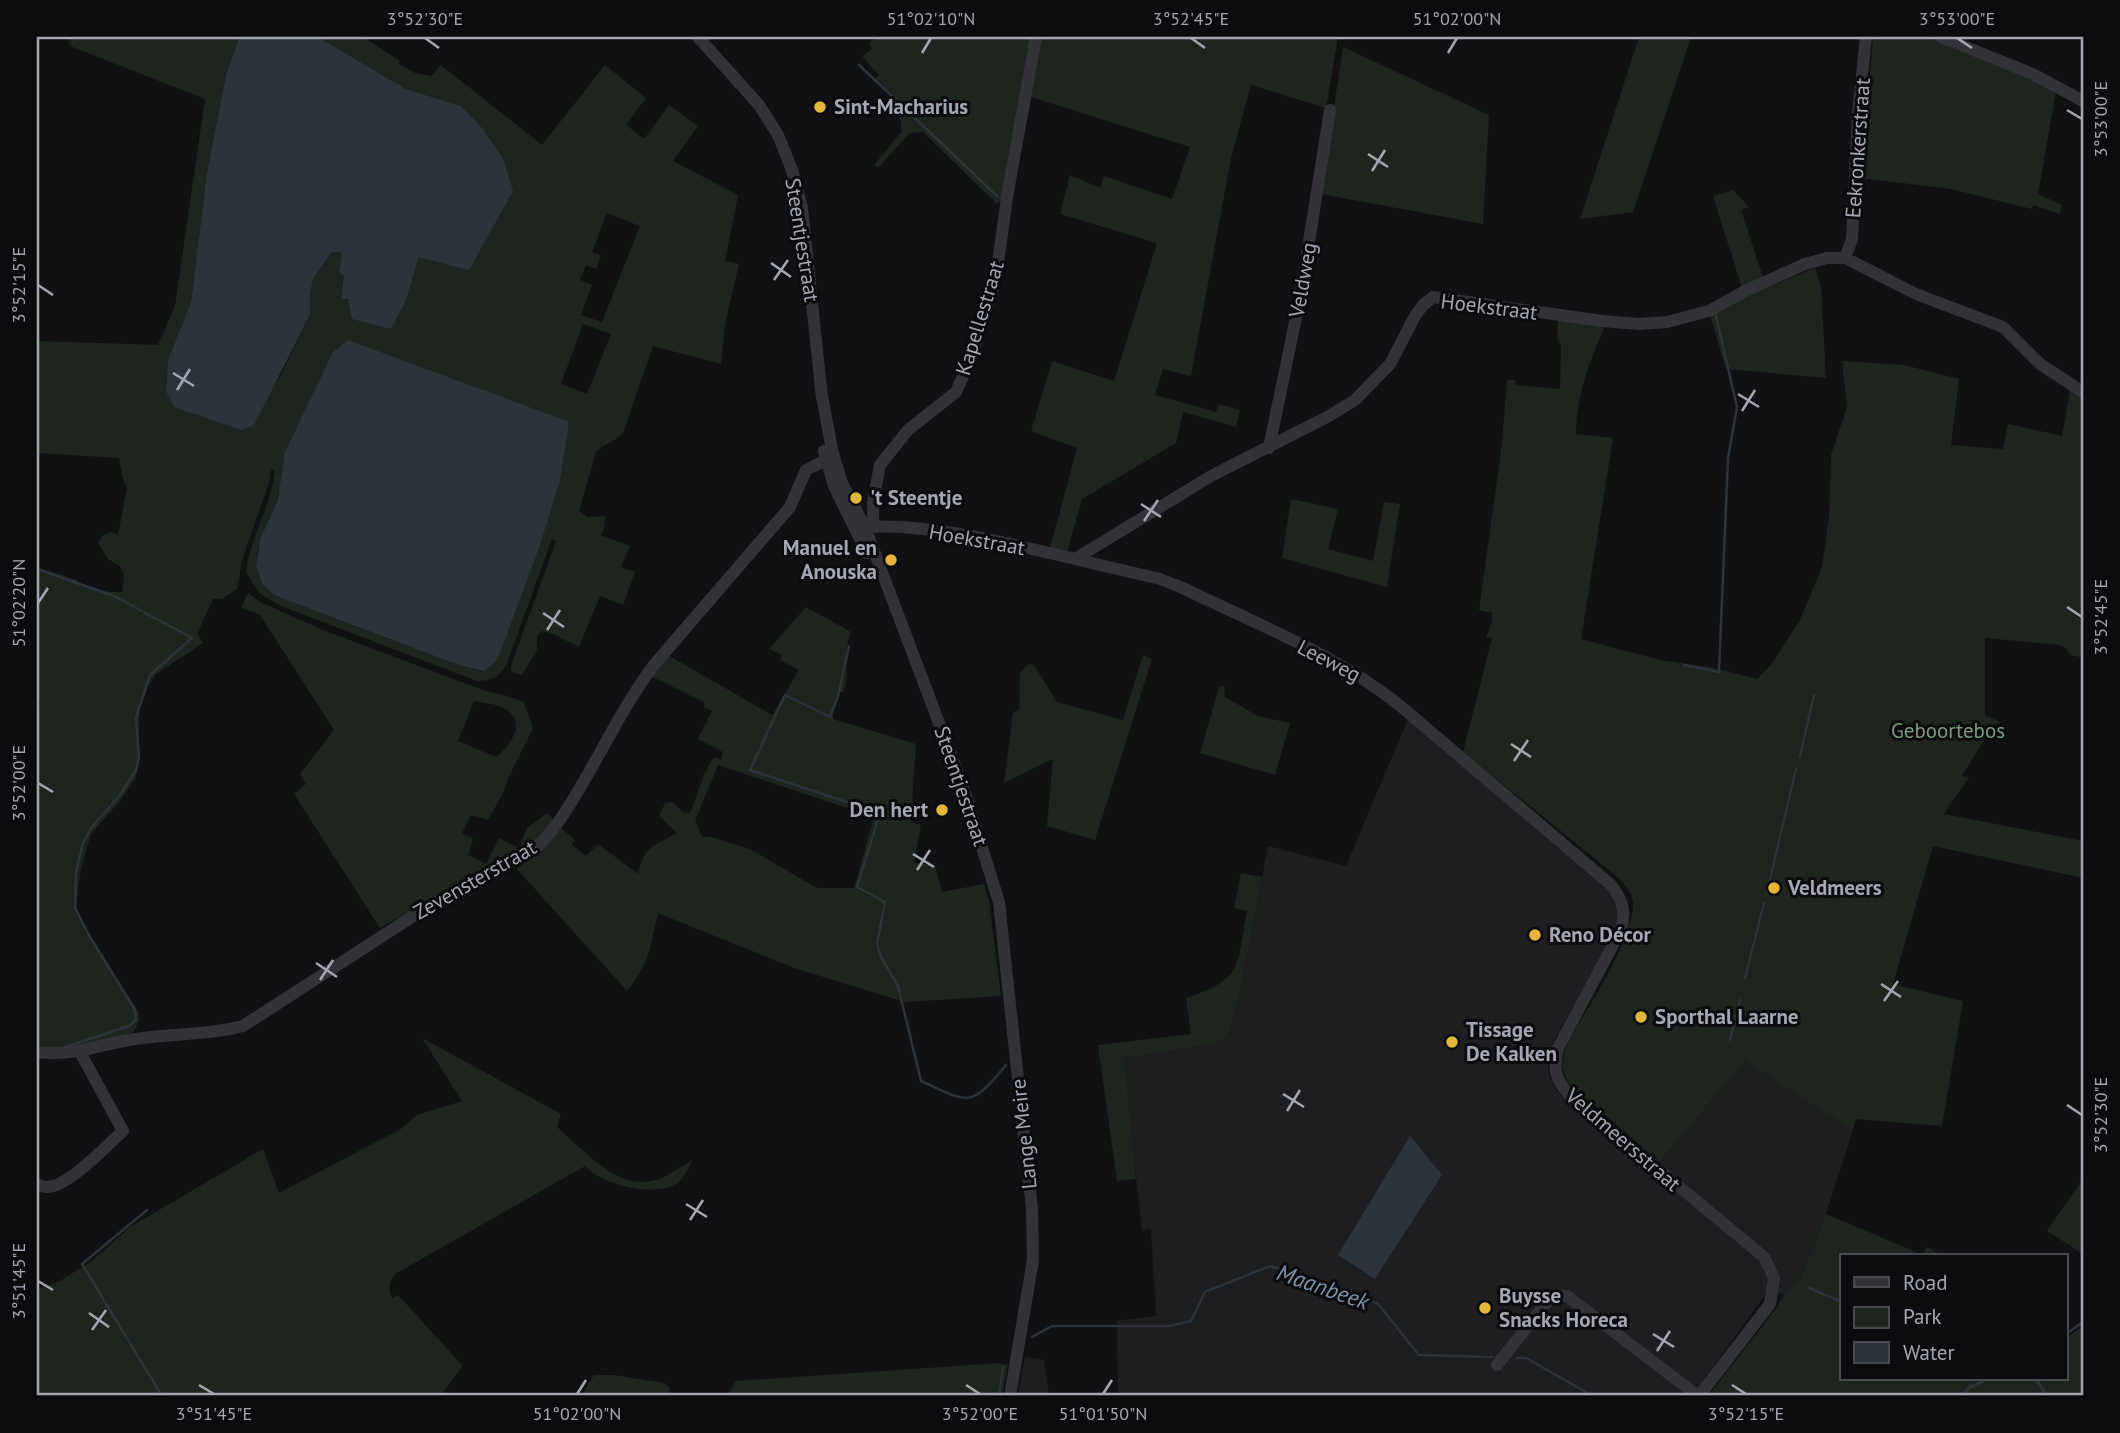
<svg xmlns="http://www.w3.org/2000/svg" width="2120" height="1433" font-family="'PT Sans',sans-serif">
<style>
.built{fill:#1e1d20}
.green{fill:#1e251f;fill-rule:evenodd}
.water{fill:#2c333a}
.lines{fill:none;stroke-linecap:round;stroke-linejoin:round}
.stream{stroke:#2c333a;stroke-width:2.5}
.minor{stroke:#333337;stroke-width:12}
.ticks{fill:none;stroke:#a4a7b2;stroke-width:2.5}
.poi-dot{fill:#e3b639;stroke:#0c0c0e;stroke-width:2.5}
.labels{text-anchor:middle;stroke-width:6;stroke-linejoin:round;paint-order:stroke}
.poi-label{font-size:21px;font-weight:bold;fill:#a4a7b2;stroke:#0c0c0e;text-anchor:start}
.street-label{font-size:21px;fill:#a4a7b2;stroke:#0c0c0e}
.park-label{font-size:21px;fill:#7c9c80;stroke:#0c0c0e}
.water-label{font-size:23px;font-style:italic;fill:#7d92ab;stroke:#0c0c0e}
.neatline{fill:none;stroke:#a4a7b2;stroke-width:2.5}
.ticks-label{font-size:18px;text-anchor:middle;fill:#a4a7b2}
</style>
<rect width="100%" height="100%" fill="#111113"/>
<path class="built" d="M1408,719L1610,892L1617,904V928L1557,1035L1548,1062L1549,1076L1557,1091L1572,1108L1652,1172L1745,1059L1853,1130L1826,1214L1800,1281L1785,1293L1765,1295L1692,1396H1118L1117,1321L1156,1316L1151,1229L1142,1231L1123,1058L1214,1044L1228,1034L1239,998L1268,846L1346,866Z
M1025,1357L1044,1360L1049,1396H1018Z"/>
<path class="green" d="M69,37H239L226,75L207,172L191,302L168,360L278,381L310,315V294L313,279L331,253L339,252L343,255L339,271L344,275L341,299L406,300L461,106L406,89L318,37H363L400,61L398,64L415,73L431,76L441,65L542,145L605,65L646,98L626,125L644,139L669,105L698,126L673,161L738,195L725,261L739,264L725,324L721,364L653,346L623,433C615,442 604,443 596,452L579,511L588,517L605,516L604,529L600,535L630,546L621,567L635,572L623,605L600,596L579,647L553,634L542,631L537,636V650L522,675L511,672V666L556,541L552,539L549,547L506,666C499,677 491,681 477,681L281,606L260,594L246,572C250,537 271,506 275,471L271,469L269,483L243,557L237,589L222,599H213L197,634L203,643L156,674L147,687L139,705V764L135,779L120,801L91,834L81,868L76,907L85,927L139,1013V1021L133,1033L75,1048L37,1049V710L41,702L37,700V567L77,580L78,584L109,592H122L124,576L120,566L108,559L98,543L103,535L111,532L118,535L127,488L123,479L119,458L37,453V341L158,345L175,306L205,99L70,46ZM607,213L640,226L602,322L581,315L592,285L580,280L586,265L596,269L601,256L592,252ZM583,324L611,334L587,394L561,384ZM285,452L484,671L458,665L274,595C239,560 266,537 277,500C282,485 283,467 285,452Z
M879,37H1031L1002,199L997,204L923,132L910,133L878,168L874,165L902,131L899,111L893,106L895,100L874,80L879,75L862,56L872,49L869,43Z
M1040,37H1338L1326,108L1251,85L1231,158L1191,376L1163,369L1155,395L1216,412L1219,404L1240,410L1236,427L1183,412L1176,443L1082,499L1067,552L1050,548L1077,448L1031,431L1052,361L1114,381L1157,243L1060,214L1070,175L1100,188L1104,176L1172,199L1190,147L1028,96Z
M1639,37H1691L1633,212L1580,219Z
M1873,37H1927L1985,61L2022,74L2056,91L2038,194L2062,205L2060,214L2033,205L2032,209L1951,189L1861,178Z
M1343,47L1489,115L1483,224L1321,194Z
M1733,190L1749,207L1741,210L1763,277L1742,288L1713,196Z
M1815,268L1821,286L1826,378L1726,369L1710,315L1753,293Z
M1558,321L1605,326C1589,362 1577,394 1576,434L1613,438L1581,639L1660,660L1709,667L1757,679L1771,665L1800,620L1822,567L1829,518L1831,455L1847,407L1842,361L1904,365L1959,379L1951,445L2003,449L2008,424L2062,436L2070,391L2083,398V652L2080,657L2070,655L2066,648L2060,645L1985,638V715L2000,722L1991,729L1962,776L1969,777L1944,814L2083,841V878L1933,846L1893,984L1963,1001L1942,1126L1856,1119L1853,1130L1745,1060L1660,1162L1568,1083C1560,1067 1562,1057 1569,1040C1585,1012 1642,927 1632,897C1631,892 1624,885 1620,879L1463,752L1492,638L1486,637L1492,622V613L1479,610L1502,444L1507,380H1515L1516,385L1560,389L1561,346L1557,338Z
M1291,499L1338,509L1328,549L1373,561L1384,502L1400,504L1387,587L1282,558Z
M248,593L262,603L328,632L480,689C495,694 510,695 524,703L533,728L508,778L503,793L488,820L471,815L462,833L473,839L468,855L486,864L499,838L519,848L527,828L547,813L551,816L554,822L538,839L520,852L380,928L294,794L306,784L300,774L334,730L260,615L241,607ZM474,701C484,703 499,704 507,710C527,723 509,747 496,757L458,741Z
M806,607L851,632C842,652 851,673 843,692H838L833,704V719L916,744L911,822L921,825L914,863L935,865L942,892L984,884L989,902L1001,996L905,1002L794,968L658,913C649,949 652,959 627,991L517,869L547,844L560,827L575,840L572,845L586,856L598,844L638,874C645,844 652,848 677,833L659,816L665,803L672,802L686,814L691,812C698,793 702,774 714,757L721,760L723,752L698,739L712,711L704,707L705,703L651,676L668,655L772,715L799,670L780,660L782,655L769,649ZM718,765L874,817L854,888H817L750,849L711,837H702L695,821Z
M1143,655L1152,659L1095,840L1047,826L1053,759L1004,783L1013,713L1019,710L1020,672L1029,664L1034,665L1057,702L1123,720Z
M1222,686H1224L1225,697L1258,716L1290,723L1275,775L1200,753L1219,687Z
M1241,873L1262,877L1239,998L1228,1034L1215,1044L1124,1058L1136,1179L1117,1181L1098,1045L1191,1034L1186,998C1243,980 1237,966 1247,911L1234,908Z
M422,1038L561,1114L557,1127C584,1150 620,1194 659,1179C671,1174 682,1166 693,1160C689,1166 686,1174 682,1179C664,1201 600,1185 585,1166L395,1274C389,1283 388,1288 392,1298L398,1295L463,1366L440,1396H37V1289L60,1281L93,1260L130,1227L263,1149L279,1193L401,1129L417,1115L462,1101Z
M2083,1179V1254L2047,1231Z
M1826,1214L1923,1255L1926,1247L1945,1256H1842V1379H2066V1338L2083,1326V1396H1708L1777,1307L1785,1293L1800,1281Z
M1000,1363L1008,1365L1002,1396H728L735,1381Z
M594,1375H613L665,1383L670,1389L669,1395L581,1396Z"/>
<path class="water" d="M239,37H318L406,89L461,106L482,128L503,158L513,191L469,270L419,257L406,300L391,329L352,319L348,299H341L344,276L339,272L342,255L339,252L331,253L313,279L310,295V315L254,425L241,430L174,407L166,391L168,360L191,302L207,172L226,75Z
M348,340L569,422L560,480L540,545L501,650L495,662L484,671L458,665L274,595L262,583L256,566L260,540L278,499L285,452L333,352Z
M1410,1136L1442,1175L1375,1279L1338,1255Z"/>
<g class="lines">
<path class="stream" d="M859,65L998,197
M37,569L114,596L192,638L150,675L136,718L139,757L136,770L120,795L91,828L83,843L76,872L75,908L90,937L135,1010L136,1020L129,1026L65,1047
M849,646L838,696L830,717L785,695L750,770L880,813L857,887L885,902L877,944L881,957L898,986L921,1081C969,1103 970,1109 1006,1065
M1684,665L1719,672L1728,458L1737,407L1716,316
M1800,756L1814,695
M1767,892L1796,769
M1745,978L1764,903
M1730,1040L1740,1000
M147,1210L82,1264L162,1396
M1809,1288L1842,1302
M2066,1334L2083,1322
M1032,1337L1052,1326H1170L1191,1321L1205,1292L1270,1266L1347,1291L1378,1304L1419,1355L1492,1357
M1517,1358H1526L1593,1396
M2036,1379L2047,1396
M999,1396L1003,1367
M1961,1396L1970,1387L1988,1379"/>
<path class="minor" d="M698,37L759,105L778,135L792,170L802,207L822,398
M1941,37L2033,74L2083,101
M1845,258L1852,239L1858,113L1866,37
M821,390L832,450L842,483L865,527L962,784L999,902L1032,1209L1033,1260L1010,1396
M1269,448L1300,298L1330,110
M824,451L834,486L867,553
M873,526V502L880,465L908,430L956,392L969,363L991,295L998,263L1007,197L1036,37
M855,528C919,520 1011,544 1075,559L1211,476L1329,416L1355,400L1390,364L1415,316L1423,305L1433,297L1602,321L1639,324L1667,322L1709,311L1745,291L1805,264L1827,258H1845L1916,294L2003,327L2040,364L2083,392
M1075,559L1160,579L1183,588C1256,624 1335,654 1398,704L1610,884C1623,899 1626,912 1621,930L1558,1048C1553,1071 1555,1079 1571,1097L1764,1257L1774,1278L1770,1304L1699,1396
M37,1052C72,1056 95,1046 129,1040C167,1033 206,1036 243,1026L429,906L530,853C556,831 571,803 588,774C609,737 628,700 653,666L790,507L806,470L834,456
M37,1184C39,1185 45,1187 47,1187C68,1187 107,1145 123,1131L80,1052
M1497,1365L1550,1298L1559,1295L1567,1296L1698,1396"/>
</g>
<path class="ticks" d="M425,38L439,48M1191,38L1205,48M1957,38L1972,48M922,53L931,38M1448,53L1457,38M2067,110L2082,119M1368,154L1388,167M1372,171L1385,150M771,263L791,277M774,280L788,260M38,285L53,295M173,373L194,386M177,390L190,369M1738,394L1759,407M1742,411L1755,390M1141,504L1161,517M1144,521L1158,500M38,603L48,588M2067,607L2082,617M543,613L564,627M547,630L560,610M1511,744L1531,757M1514,761L1528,740M38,783L53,792M913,854L934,867M917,870L930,850M316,963L337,977M320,980L333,960M1881,984L1901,997M1884,1001L1898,981M1283,1094L1304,1107M2067,1105L2082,1115M1287,1111L1300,1090M686,1204L707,1217M690,1220L703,1200M38,1281L53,1290M89,1313L109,1327M92,1330L106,1310M1653,1334L1674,1347M1657,1351L1670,1331M199,1385L214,1394M966,1385L980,1394M1732,1385L1746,1394M577,1394L586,1380M1103,1394L1112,1380"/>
<g class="poi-dot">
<circle cx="820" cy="107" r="7"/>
<circle cx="856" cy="498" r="7"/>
<circle cx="891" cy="560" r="7"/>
<circle cx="942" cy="810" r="7"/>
<circle cx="1774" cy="888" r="7"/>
<circle cx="1535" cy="935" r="7"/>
<circle cx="1641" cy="1017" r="7"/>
<circle cx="1452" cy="1042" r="7"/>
<circle cx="1485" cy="1308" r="7"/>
</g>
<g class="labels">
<g class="poi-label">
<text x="834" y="114">Sint-Macharius</text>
<text x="870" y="505">'t Steentje</text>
<text x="877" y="555" text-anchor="end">Manuel en<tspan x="877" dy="24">Anouska</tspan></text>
<text x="928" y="817" text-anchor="end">Den hert</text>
<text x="1788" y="895">Veldmeers</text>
<text x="1549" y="942">Reno Décor</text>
<text x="1655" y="1024">Sporthal Laarne</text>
<text x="1466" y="1037">Tissage<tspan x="1466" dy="24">De Kalken</tspan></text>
<text x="1499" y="1303">Buysse<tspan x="1499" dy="24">Snacks Horeca</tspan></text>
</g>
<g class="street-label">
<text transform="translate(1858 148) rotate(-86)" y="7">Eekronkerstraat</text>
<text transform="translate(802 240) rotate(81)" y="7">Steentjestraat</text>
<text transform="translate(1303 280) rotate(-80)" y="7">Veldweg</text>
<text transform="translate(1489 307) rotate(7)" y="7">Hoekstraat</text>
<text transform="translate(980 318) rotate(-73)" y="7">Kapellestraat</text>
<text transform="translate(977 540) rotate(10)" y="7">Hoekstraat</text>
<text transform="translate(1329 661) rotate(27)" y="7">Leeweg</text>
<text transform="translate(961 786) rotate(71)" y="7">Steentjestraat</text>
<text transform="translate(475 880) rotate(-30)" y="7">Zevensterstraat</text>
<text transform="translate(1024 1134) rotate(-96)" y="7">Lange Meire</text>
<text transform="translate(1623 1140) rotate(41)" y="7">Veldmeersstraat</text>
</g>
<g class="park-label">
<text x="1948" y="738">Geboortebos</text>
</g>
<g class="water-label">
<text transform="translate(1323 1287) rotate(19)" y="8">Maanbeek</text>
</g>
</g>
<rect width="2120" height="1433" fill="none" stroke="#0c0c0e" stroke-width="77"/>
<rect x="1840" y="1254" width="228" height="126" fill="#0c0c0e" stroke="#494a50" stroke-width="2"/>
<rect x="1854" y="1277" width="35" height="10" fill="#333337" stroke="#494a50" stroke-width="2"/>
<text x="1903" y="1290" font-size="21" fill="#a4a7b2">Road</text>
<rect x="1854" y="1307" width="35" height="21" fill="#1e251f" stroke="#494a50" stroke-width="2"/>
<text x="1903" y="1324" font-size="21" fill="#a4a7b2">Park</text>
<rect x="1854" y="1342" width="35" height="21" fill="#2c333a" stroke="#494a50" stroke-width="2"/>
<text x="1903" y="1360" font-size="21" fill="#a4a7b2">Water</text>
<rect x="38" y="38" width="2044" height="1356" class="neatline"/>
<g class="ticks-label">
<text x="425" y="25">3°52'30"E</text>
<text x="931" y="25">51°02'10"N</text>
<text x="1191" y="25">3°52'45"E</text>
<text x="1457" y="25">51°02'00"N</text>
<text x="1957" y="25">3°53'00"E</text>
<text transform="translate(2101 119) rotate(-90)" y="6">3°53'00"E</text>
<text transform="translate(19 285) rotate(-90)" y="6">3°52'15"E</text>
<text transform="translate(19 603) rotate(-90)" y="6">51°02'20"N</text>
<text transform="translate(2101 617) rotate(-90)" y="6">3°52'45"E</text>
<text transform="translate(19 783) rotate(-90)" y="6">3°52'00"E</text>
<text transform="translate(2101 1115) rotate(-90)" y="6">3°52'30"E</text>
<text transform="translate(19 1281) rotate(-90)" y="6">3°51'45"E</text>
<text x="214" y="1420">3°51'45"E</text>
<text x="577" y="1420">51°02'00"N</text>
<text x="980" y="1420">3°52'00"E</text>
<text x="1103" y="1420">51°01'50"N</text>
<text x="1746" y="1420">3°52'15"E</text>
</g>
</svg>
